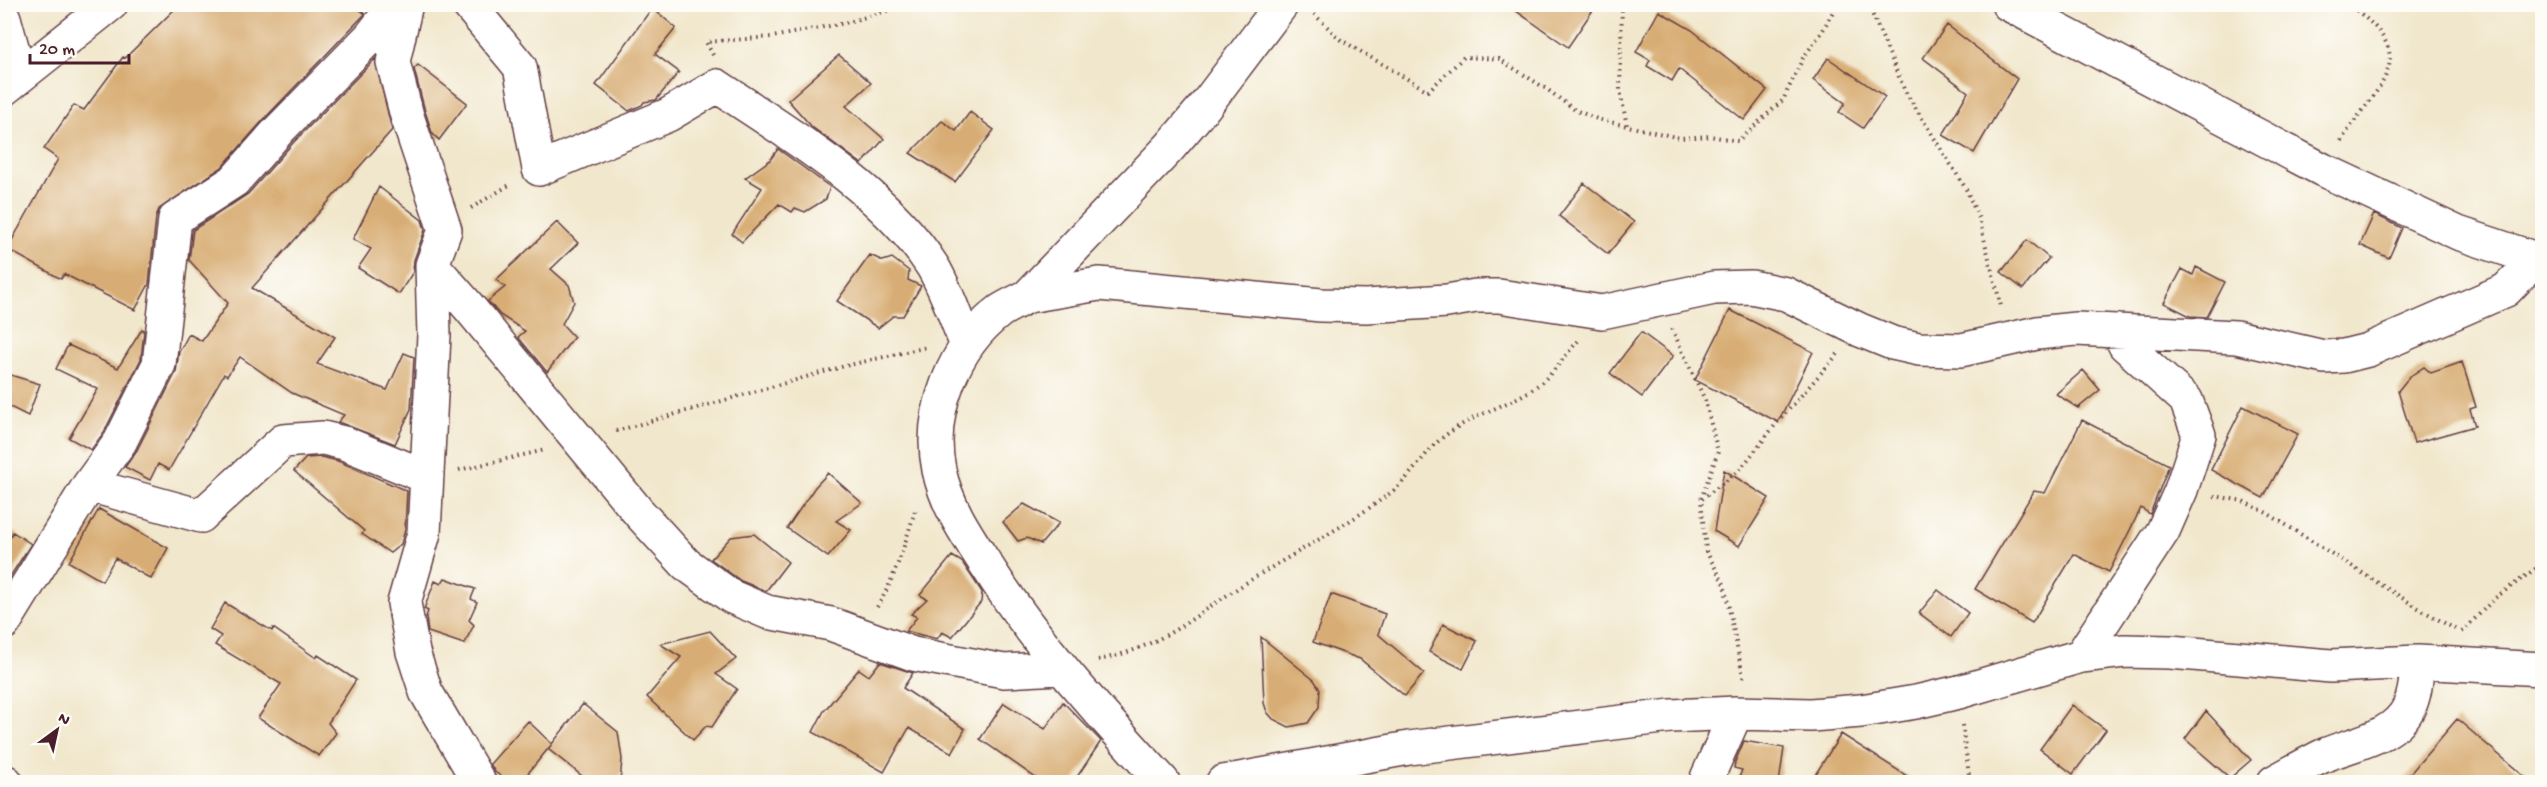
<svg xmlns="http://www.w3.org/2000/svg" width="2547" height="787" font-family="'Gochi Hand',sans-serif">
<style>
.building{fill:#d8ad74}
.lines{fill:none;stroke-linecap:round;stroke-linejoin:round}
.minor-casing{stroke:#633d43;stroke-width:36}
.path{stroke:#633d43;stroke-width:4;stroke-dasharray:1.5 4.5;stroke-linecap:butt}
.minor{stroke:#fff;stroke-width:33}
</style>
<rect width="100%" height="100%" fill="#fdfcf7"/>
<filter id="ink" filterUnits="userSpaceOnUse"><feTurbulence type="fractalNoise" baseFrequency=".0167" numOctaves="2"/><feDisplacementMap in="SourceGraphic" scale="12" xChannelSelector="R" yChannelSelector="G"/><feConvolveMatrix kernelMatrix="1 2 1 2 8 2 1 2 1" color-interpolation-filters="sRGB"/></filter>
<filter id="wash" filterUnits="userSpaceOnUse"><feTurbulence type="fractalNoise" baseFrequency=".008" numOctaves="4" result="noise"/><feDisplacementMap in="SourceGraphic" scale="24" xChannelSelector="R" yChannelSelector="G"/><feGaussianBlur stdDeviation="1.35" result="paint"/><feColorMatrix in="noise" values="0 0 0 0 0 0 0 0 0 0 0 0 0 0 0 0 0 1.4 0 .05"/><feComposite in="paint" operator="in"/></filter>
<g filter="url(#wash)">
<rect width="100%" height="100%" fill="#f1e7cc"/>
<g id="blocks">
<path class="building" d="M180,4H353L365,14L266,117L222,167L159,209L156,217L149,284L135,310L64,274L61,279L7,249L58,159L44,149L74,105L84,110L123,57L125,58Z
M1506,4H1597L1568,47Z
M652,8L676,28L655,54L679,72L656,100L644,102L642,105L629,111L596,85Z
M1659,11L1692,30L1767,90L1744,120L1679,69L1672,81L1647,66L1650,60L1636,52Z
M1947,25L2017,79L1974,153L1943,135L1968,92L1923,58Z
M839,55L871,83L846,106L884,139L862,164L812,127L788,100Z
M1828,58L1885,97L1863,128L1839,112L1845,103L1813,80Z
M375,59L392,130L252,288L335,337L317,364L387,390L404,353L414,357L411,409L395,444L338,422L344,415L292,393L240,357L227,376L224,374L169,470L158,464L150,480L125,467L137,450L176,372L179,352L189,334L202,341L228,303L189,260L193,230L248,194L293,143Z
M418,65L467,103L439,140L432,133L425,111L414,69Z
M970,112L994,130L955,182L910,153L942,121L956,131Z
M778,149L830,187L826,199L805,212L795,208L792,212L779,204L742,242L732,234L762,188L745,178L770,160Z
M1584,183L1634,222L1608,254L1559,216Z
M379,187L422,220L425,230L414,260L413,272L399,294L358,268L371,249L353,239Z
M2374,214L2402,228L2389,258L2360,245Z
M557,222L578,243L551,269L569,285L574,302L562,324L574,337L547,372L518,337L525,331L500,315L488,301L505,287L496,280Z
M2027,240L2049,258L2023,289L2001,272Z
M870,255L883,261L892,258L909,271L908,280L921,286L903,316H893L878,328L837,301Z
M2196,267L2225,282L2207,317L2190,316L2164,303L2182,269L2193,275Z
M1730,310L1813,352L1778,422L1695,380Z
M142,329L144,330L141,359L104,432L91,450L69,438L98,389L56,369L68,345L118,368Z
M1641,332L1673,356L1642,397L1610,373Z
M2462,362L2476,407L2470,409L2475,426L2414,443L2398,391L2409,377L2424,367L2431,373Z
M2083,370L2100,390L2078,408L2056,394Z
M4,373L40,384L28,416L4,404Z
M2243,406L2298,434L2263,498L2211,470Z
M2082,420L2169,465L2150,514L2141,508L2109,572L2074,554L2032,623L1975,589L2034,491L2045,493Z
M321,457L338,461L407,491L405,530L401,544L390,553L362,534L364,531L294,471L306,458Z
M1724,470L1769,498L1739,546L1714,531Z
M828,473L862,503L836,521L851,530L828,557L787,528L815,487Z
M1024,504L1059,523L1041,544L1027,538L1018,541L1003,522Z
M99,509L168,548L151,579L115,558L102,581L69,562Z
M13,532L31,544L4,586V547Z
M754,534L788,562L766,591L741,581L711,559L731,537Z
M952,556L962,562L982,592L981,602L952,637L942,632L937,639L906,631L917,617L911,614L927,599L920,595Z
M445,578L475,589L471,599L477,602L469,620L474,625L464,644L428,632L426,617L428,611L424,609L435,581L441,584Z
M1938,590L1968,613L1951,637L1919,613Z
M1331,594L1385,614L1378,634L1424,673L1405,696L1360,659L1313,642Z
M225,603L272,631L273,628L316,658L318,655L356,680L328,723L336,733L319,756L258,718L281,684L215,645L221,636L210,629Z
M1443,624L1477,641L1463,669L1429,652Z
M710,631L736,659L716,674L737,689L712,727L706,726L693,740L647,697L681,657L660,644Z
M1261,637L1314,680L1320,689L1319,707L1308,723L1289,727L1273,719L1267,712L1264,703Z
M880,662L913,673L903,688L965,729L952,753L909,728L884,772L813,732L824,711L859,669L869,676Z
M1063,702L1101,741L1073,783H1043L980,739L1004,703L1045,729Z
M583,704L618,732L622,759L620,783H591L548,749Z
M2072,705L2106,730L2073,774L2040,749Z
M2206,711L2251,760L2230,778L2185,739Z
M2457,719L2532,783H2402Z
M528,721L552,744L520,783H510L495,772L490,764Z
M1841,734L1918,783H1810Z
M1744,741L1784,748L1779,783H1737L1742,770L1734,768L1735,762Z"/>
</g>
</g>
<g filter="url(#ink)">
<use href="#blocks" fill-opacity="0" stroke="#633d43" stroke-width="1.5"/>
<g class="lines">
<g class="minor-casing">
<path id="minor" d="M406,4L393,62L407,116L445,230L432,265L434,335L424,533L404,603L413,652L426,692L479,782
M468,4L520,67L539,169L668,115L717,86C791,135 885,191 933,267C946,289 954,314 964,338
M4,18L20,76
M4,89L111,4
M432,265L468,306L640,514L686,564L732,597L767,612L831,624L913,654L1004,671L1060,668
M1028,296L1099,284L1321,305L1366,306L1447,301L1476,296H1499L1602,312L1714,288L1751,287L1786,294L1860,330L1892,343L1919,349L1961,350L2037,333L2076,329L2236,337L2324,357L2344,356L2368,350L2506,290L2536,259L2458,233L2323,170L2008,4
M89,485L201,516L283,441L323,438L344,443L427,477
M4,623L89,485L120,442L159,364L175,219L234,181L279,130L371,36L396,4
M2081,656L2163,531L2181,490L2199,435L2186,400L2125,345L2118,331
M4,782H6
M1163,782C1099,712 1036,644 985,563C966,534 946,504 939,470C927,413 954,346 1000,311C1009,305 1019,301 1028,296L1169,148L1205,106L1282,4
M1223,782L1409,748L1671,716L1736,713L1811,715L1861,711L1916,702L1959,692L2081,656L2124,651L2170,652L2331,666L2418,662L2542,669
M1708,782L1707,778L1736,713
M2274,782C2291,773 2309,762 2327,754C2355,743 2395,737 2409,707C2416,693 2416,677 2418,662"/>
</g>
<path class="path" d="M1622,4L1620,90L1627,126
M1868,4L1905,91L1966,189L1979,219L2001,306
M1314,14L1341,40L1428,91L1464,57L1499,59L1548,90L1575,110L1597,119L1680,138L1710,136L1738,141L1783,100L1803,58L1822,32L1837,4
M713,55L706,42L772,37L845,23L911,4
M2341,141C2379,81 2425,59 2348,4
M471,208L511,184
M1672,329L1705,400L1718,452L1701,499L1706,551L1724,584L1744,681
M616,431L845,366L927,347
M459,470L545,450
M2214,496L2243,501L2267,513L2415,606L2455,629
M1702,499L1739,471L1776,424L1838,354
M877,607C896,577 905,542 916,508
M2462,632L2495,598L2542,564
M1098,660C1163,647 1193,616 1246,583C1295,552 1347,526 1393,491C1414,474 1427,447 1450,432C1478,412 1515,404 1542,382C1555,371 1566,354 1578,341
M1962,725L1970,782"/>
<use href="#minor" class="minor"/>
</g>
</g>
<rect width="2547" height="787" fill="none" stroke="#fdfcf7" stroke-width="24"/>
<g transform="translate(57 730) rotate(33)" stroke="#fdfcf7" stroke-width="4.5" paint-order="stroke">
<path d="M0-4.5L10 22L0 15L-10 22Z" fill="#4a1f2b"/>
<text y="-9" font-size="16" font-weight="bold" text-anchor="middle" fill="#4a1f2b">N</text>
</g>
<path d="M30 54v9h99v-9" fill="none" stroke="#4a1f2b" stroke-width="3"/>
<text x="39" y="54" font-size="18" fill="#4a1f2b" stroke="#fdfcf7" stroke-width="4.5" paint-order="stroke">20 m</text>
</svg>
